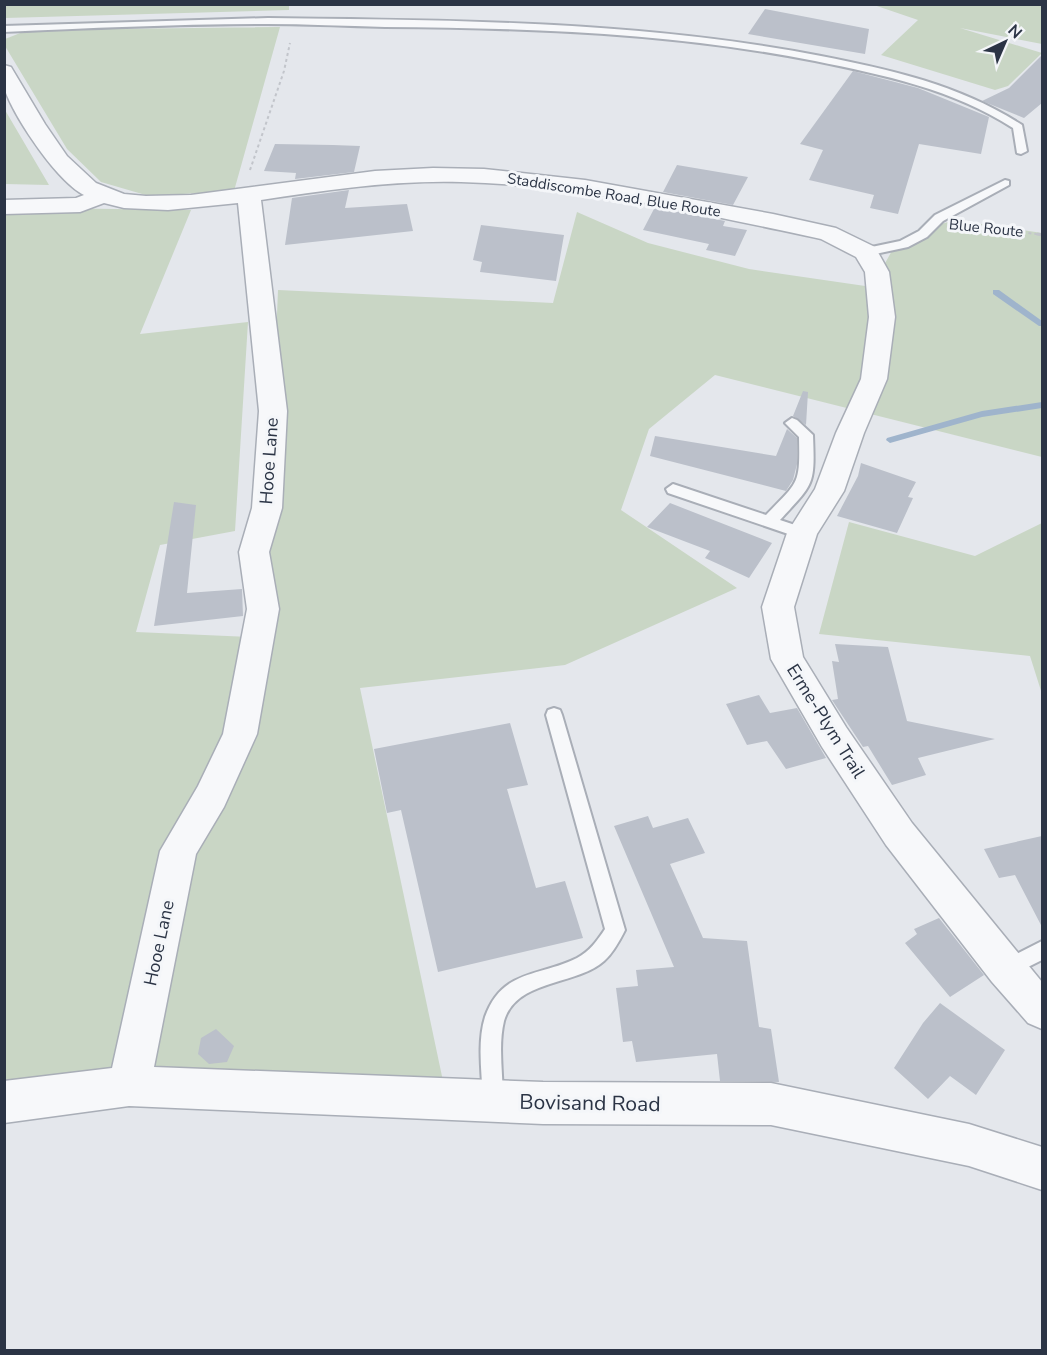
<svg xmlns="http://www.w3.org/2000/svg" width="1047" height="1355" font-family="'Nunito Sans',sans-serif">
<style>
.green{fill:#c9d6c5}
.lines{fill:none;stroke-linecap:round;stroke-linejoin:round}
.stream{fill:#9fb4cc;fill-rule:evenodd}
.building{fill:#bbc0ca}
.lane-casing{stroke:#a9aeb7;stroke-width:4}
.street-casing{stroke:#a9aeb7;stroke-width:3}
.path-far1{stroke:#c2c5cb;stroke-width:2;stroke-dasharray:3 3;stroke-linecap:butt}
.path{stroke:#c2c5cb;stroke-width:3;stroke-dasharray:4 4;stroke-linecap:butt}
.lane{fill:#f7f8fa;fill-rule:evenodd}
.street{fill:#f7f8fa;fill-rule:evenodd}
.labels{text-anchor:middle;stroke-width:6;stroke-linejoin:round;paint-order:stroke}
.far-street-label{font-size:15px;fill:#2b3445;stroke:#f4f6f9}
.street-label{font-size:18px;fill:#2b3445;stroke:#f4f6f9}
.near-street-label{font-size:21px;fill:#2b3445;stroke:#f4f6f9}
</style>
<rect width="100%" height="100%" fill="#e4e7ec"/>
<path class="green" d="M4,5L5,4L289,5V10L5,18Z
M874,5H1042V44L960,28L1042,53L1008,86L995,90L881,55L918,20Z
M280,27L234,191L149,196L101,182L67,149L5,46V39L28,30Z
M5,110L49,185L5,184Z
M5,204L39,208L191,210L140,334L248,322L235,531L160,545L136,632L250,637L273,411L278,290L553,303L577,212L648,243L749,269L872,287L894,247L917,231L955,220L1042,233V457L715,375L649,429L621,510L737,588L565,665L360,688L447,1100L5,1094Z
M849,522L975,556L1042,523V694L1030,656L819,634Z"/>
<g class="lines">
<path class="stream" d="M993,290H999L1042,321V326H1039L993,294Z
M1042,402V408L982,417L890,443L886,440L887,438L982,411Z"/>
</g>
<path class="building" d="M765,9L869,29L865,54L748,34Z
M1042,55V103L1024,118L982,101L1009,88Z
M853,71L918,88L989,117L981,154L919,144L898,214L870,208L874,195L809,180L823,150L800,144Z
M275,144L333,145L360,146L354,172L295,179L296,173L264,171Z
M677,165L748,177L733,205L663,192Z
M349,190L345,208L407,204L413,231L285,245L292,198Z
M655,207L725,221L723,226L747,230L735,256L706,250L709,244L643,230Z
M481,225L564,235L556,281L480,272L482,262L473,260Z
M803,391L808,392L806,425L793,416Z
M787,429L797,438V464L793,480L786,491L650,456L655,436L776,456Z
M861,463L916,482L908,497L913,498L897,533L837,516L858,476Z
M174,502L196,505L187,593L242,589L243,616L154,626Z
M670,503L772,543L749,578L705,558L710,551L647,527Z
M835,644L888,647L907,721L995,739L918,758L926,775L892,785L868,746L863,747L832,700L838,699L832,661L839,662Z
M759,695L770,713L797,708L826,758L786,769L767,741L747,745L726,704Z
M510,723L528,785L507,789L536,888L565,881L583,938L438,972L401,810L387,813L374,749Z
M648,816L653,828L688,818L705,853L670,864L703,938L747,941L759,1027L771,1029L779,1082L720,1081L717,1054L636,1062L632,1041L623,1042L616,988L638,986L636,970L674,967L614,826Z
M1042,836V927L1015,875L999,878L984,849Z
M939,918L984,975L950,997L905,943L917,934L914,929Z
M940,1003L1005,1050L976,1095L950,1076L928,1099L894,1068L923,1023Z
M216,1029L234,1046L227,1062L209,1064L198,1054L201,1038Z"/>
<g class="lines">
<g class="lane-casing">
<path id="lane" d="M268,18C452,20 640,21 821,56C892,70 960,85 1022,125L1027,151L1021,154L1017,153L1013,128C952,89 884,75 815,61C673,33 529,28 385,27C345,26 306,24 267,24C179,24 92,28 4,32V26Z
M1005,180L1009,181V185L943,221L927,237L908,247L866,256L860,252L862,249L900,241L919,231L935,215Z
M792,418L797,420L813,435C815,486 814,483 780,520L807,529L810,533L807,537H797L668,493L666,489L673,484L766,515C799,481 800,485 799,437L785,423Z
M554,708L560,710L562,715L625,930C620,940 613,953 604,961C576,986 516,979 504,1021C498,1045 503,1075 503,1100L500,1107L493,1110L486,1107L483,1100C482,1074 477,1042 485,1017C502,969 539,977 577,958C590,951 597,941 605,929L546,715L548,710Z
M1042,941V960L1006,978L999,975L996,969L999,963Z"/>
</g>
<g class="street-casing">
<path id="street" d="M4,65L11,67L45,124L67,156L96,183L124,194L146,196L191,195L375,171L433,168L484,169L585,180L773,214L836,228L875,247L889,272L895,317L887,379L864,433L844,491L817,534L794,607L803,657L846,727L912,823L1042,982V1029L1028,1023L992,982L886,845L822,747L771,659L762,607L787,533L815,489L836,433L861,379L869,317L865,272L856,257L821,239C703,214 582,185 461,182C394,180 327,190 261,200L287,411L282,508L269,552L279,609L257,734L224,807L196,854L154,1067L543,1082L771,1083L969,1124L1042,1147V1190L969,1166L771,1125L543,1124L129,1106L4,1123V1081L112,1068L160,851L198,786L223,734L247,609L239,552L252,508L259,411L238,203L168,210L124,208L104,203L80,212L4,214V200L76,198L84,195C57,181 17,121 6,93C3,85 4,73 4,65Z"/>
</g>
<path class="path-far1" d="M250,170L284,71L290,43
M975,225L1042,235"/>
<path class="path" d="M1037,234L1042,235"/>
<use href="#lane" class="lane"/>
<use href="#street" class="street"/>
</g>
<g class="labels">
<g class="far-street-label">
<text transform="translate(614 195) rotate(9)" y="5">Staddiscombe Road, Blue Route</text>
<text transform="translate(986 228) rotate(6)" y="5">Blue Route</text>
</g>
<g class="street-label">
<text transform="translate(269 461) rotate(-86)" y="6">Hooe Lane</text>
<text transform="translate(826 721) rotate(58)" y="6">Erme-Plym Trail</text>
<text transform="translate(159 943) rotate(-78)" y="6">Hooe Lane</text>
</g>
<g class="near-street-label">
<text transform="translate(590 1103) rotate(1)" y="7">Bovisand Road</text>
</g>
</g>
<rect width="1047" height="1355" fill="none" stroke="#2b3445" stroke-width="12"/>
<g transform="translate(1005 42) rotate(44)" stroke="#f4f6f9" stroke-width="4.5" paint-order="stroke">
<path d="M0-4.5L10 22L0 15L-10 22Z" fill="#2b3445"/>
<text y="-9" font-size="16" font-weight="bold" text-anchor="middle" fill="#2b3445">N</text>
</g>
</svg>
